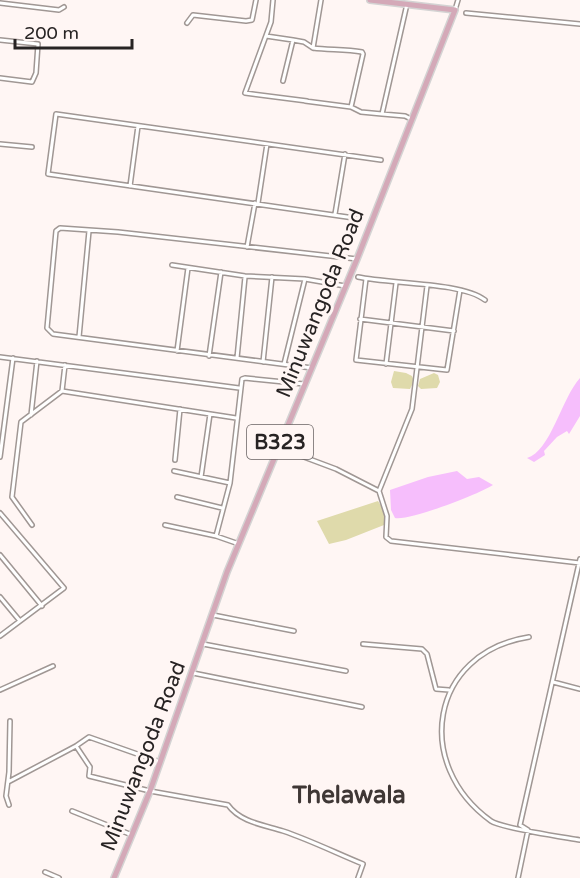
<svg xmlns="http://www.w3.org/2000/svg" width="580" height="878" font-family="'Varela Round',sans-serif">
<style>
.green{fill:#dfdaab}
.water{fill:#f6befc}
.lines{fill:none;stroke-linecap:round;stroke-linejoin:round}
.street-casing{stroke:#a09794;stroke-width:6}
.primary-casing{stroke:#d4d3d3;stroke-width:8}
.street{stroke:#fff;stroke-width:3}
.primary{stroke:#d4a9b8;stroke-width:5}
.labels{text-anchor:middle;stroke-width:6;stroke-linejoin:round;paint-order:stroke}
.shield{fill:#fff6f4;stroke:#686262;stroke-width:1.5}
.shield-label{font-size:20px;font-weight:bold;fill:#272323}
.street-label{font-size:21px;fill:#272323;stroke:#fff6f4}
.quarter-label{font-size:24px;font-weight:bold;fill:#3f3735;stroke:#fff6f4}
</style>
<rect width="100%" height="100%" fill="#fff6f4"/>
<path class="green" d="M394,371L406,373L412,376L414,381L410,389L393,388L391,382Z
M434,373L438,375L440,382L437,388L421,389L418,386L420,379Z
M378,501L385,512L384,525L346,540L329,544L317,521Z"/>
<path class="water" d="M580,378V416L569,434L567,431L557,437L544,451L545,455L534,462L527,458C551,451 561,399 580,378Z
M457,471L467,479L479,477L493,485C479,494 410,521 395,518L391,510L390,490L428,477Z"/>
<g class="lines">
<g class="street-casing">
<path id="street" d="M273,0L271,22L245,93L307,101
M0,3L59,10L64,7
M455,10L458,0
M466,13L580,24
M187,23L193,15L246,21L252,20L256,0
M266,36L293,40L283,81
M0,40L38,44L36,73L32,82L0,78
M293,40L304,42L313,48
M305,101L351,107L363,54L362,52C346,49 329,50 313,48L321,0
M351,107L361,112L382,114L407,4
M382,114L405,116L411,119
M0,144L32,147
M130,186L138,126
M258,203L267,144
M335,214L345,154
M361,219L48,174L56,114L381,160
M247,247L255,203
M172,265L245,276L305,279L345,286
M358,277C390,284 462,282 485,300
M366,279L356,360L447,370L460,290
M360,319L454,331
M79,337L89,231
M177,351L188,268
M209,356L221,272
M0,357L239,388
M237,358L245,277
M263,362L272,277
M284,364L305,279
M386,364L396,283
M312,368L53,334L47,328L56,231L60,228L118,232L357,259
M62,391L65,365
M31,415L37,361
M280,448L336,469L379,491L387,516L386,537L391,541L580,563
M0,457L13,358
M175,460L180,409
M174,471L230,483
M201,477L210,414
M379,491L412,409L427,286
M177,497L222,508
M0,513L64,588L0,636
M32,525L12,497L21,422L62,391L236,418
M165,525L216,536L230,483L242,379L245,378L304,384
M216,536L239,544
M0,555L42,606
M0,597L20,621
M213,615L294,631
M529,637C429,653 413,765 491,821C501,828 563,837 580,840
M203,644L346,671
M363,644L422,649L427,654L436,689L449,690
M193,673L362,707
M553,682L580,689
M0,690L53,666
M76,746L90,767L89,776L150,791L228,805C240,822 264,825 283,831C310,840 336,853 363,864L358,878
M8,782L76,746L89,737L160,762
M9,805L6,796L9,772L10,721
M72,811L132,835
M45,872L59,878
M518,878L528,830L520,825L580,559"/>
</g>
<g class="primary-casing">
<path id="primary" d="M114,878L150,791L227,572L357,259L455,10L370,0"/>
</g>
<use href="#street" class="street"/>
<use href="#primary" class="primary"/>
</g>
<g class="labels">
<rect class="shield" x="247" y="425" width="66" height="34" rx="4.5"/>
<g class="shield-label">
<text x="280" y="449">B323</text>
</g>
<g class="street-label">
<text transform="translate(320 303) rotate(-68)" y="7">Minuwangoda Road</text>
<text transform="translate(143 756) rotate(-69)" y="7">Minuwangoda Road</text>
</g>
<g class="quarter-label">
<text x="349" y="803">Thelawala</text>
</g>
</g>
<path d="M15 39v9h117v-9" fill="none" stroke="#272323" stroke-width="3"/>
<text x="24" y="39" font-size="18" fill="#272323" stroke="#fff6f4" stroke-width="4.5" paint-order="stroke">200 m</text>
</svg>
